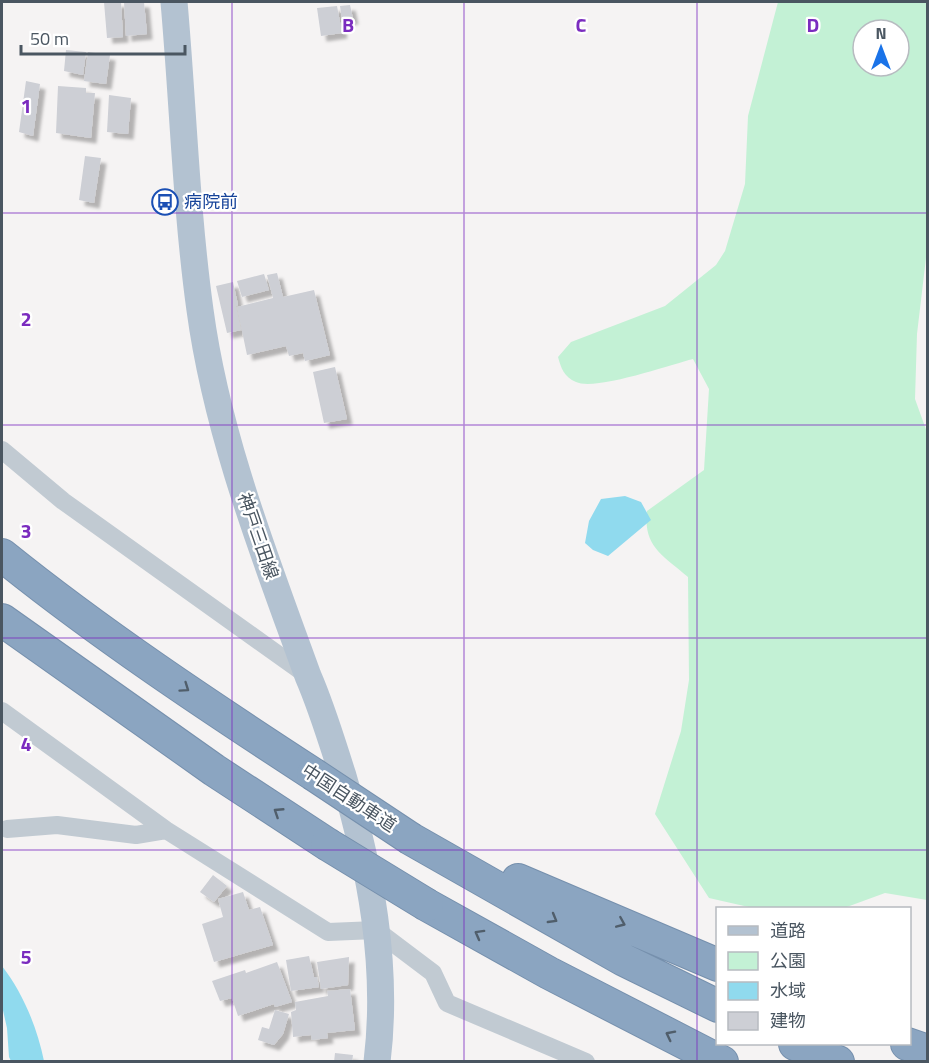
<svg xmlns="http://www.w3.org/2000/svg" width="929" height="1063" font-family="'Titillium Web','Noto Sans JP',sans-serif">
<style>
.green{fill:#c3f1d5;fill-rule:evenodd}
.water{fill:#90daee}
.building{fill:#cdcfd5;filter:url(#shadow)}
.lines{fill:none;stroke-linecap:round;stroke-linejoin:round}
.highway-casing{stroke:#7690ad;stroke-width:34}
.street{stroke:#c1cad2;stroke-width:18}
.primary{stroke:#b3c2d1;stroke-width:27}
.highway{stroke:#8ba5c1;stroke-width:32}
.highway-bridge-casing{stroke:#7690ad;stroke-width:34;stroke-linecap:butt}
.highway-bridge{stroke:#8ba5c1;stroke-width:32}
.oneway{stroke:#505e6b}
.grid{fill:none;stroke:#7b2cbf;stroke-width:1.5;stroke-opacity:0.55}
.labels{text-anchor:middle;stroke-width:4.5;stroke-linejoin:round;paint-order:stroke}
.transit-label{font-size:18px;fill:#164399;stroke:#fff;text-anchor:start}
.street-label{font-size:18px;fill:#4a5661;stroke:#fff}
.grid-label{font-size:20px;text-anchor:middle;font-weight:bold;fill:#7b2cbf;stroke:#fff;stroke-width:4.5;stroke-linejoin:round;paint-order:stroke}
</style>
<defs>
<filter id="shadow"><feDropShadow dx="5.5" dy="5.5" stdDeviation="1.5" flood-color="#0004"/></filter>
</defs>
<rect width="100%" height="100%" fill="#f5f3f3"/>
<path class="green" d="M778,2H927L928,241L917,334L915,399L928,435L927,900L885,893L844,908H753L709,898L655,814L681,731L689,680L688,577C663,555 643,547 647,511L704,470L709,389L693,359C670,365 595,391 576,382C564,377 561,368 558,357L571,342L665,306L716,265L725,251L745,184L748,116ZM863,30H899V66H863Z"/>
<path class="water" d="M625,496L641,502L651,520L608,556L593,550L585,543L589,521L601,499Z
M2,966C23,993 37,1027 44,1061H11L9,1057L7,1028L2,1006Z"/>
<path class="building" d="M104,2H121L123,37L107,38Z
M124,2H144L147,34L126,36Z
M350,5L353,19L342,20L340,6Z
M337,6L342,33L321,36L317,8Z
M66,50L86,52L83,75L64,71Z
M88,52L110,55L106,84L84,81Z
M26,81L40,84L33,136L19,132Z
M58,86L86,88V93H95L91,138L56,133Z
M109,95L131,98L128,134L107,132Z
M85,156L101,158L94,203L79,200Z
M277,273L283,297L314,290L330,355L305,361L303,353L289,356L286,346L247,355L237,307L273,298L267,275Z
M264,274L269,290L242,297L237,281Z
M233,282L238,305L236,306L241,330L227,333L216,286Z
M335,367L347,419L324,423L313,372Z
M213,875L227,886L214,902L200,892Z
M243,892L249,910L260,907L273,945L214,962L202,924L223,917L218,899Z
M309,956L314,977H317L319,987L291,991L286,960Z
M349,957L348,985L321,989L317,962Z
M277,962L292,1002L275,1007L274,1004L238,1016L232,998L220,1001L212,981L245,970L246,973Z
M350,989L355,1030L327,1033L328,1038L312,1040L311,1035L293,1037L291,1012L296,1010L295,1002L328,996L327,991Z
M275,1010L289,1014L283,1034L274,1045L258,1040L262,1027L269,1029Z
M335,1053L353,1055L352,1062H334Z"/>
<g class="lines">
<g class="highway-casing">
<path id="highway" d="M2,555C100,634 207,705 313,774
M2,620L214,770L327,844
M411,839L624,960L718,1006
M518,880L718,965
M427,905L549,973L722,1062
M795,1044L838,1062
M907,1044L928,1051"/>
</g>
<path class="street" d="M2,450L63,501L308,676
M2,711L166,830L328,932L376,930L433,973L447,1003L586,1062
M7,829L57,825L136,835L166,830"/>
<path class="primary" d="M174,2C183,103 186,209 200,310C217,436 265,557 308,676C322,708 332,742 343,776C370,868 389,965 377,1062"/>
<use href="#highway" class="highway"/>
<g class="highway-bridge-casing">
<path id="highway-bridge" d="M313,774L411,839
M327,844L427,905"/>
</g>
<use href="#highway-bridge" class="highway-bridge"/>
</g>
<defs><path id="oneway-chevron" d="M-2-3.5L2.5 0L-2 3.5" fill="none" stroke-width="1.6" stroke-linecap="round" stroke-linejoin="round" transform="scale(1.5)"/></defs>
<g class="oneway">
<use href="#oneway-chevron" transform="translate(185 688) rotate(35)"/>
<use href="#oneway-chevron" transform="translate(278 812) rotate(-147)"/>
<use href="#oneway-chevron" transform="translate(553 919) rotate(30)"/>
<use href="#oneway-chevron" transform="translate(621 923) rotate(23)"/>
<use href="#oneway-chevron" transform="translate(479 934) rotate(-151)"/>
<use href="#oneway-chevron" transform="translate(670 1035) rotate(-153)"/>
</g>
<path class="grid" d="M232,2V1062M464,2V1062M697,2V1062M2,213H928M2,425H928M2,638H928M2,850H928"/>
<defs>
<g id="bus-ring" transform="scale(1.35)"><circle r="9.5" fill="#fff" stroke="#1a4fb4" stroke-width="1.5"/><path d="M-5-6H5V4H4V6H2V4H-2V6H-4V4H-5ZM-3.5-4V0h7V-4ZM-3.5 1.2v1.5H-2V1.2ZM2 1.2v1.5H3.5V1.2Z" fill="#1a4fb4"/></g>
</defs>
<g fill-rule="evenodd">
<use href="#bus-ring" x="165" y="202"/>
</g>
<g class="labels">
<g class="transit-label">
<text x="184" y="208">病院前</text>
</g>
<g class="street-label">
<text transform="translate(258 536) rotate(71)" y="6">神戸三田線</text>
<text transform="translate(349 798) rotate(33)" y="6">中国自動車道</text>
</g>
</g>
<g class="grid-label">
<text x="348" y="32">B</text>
<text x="581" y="32">C</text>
<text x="813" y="32">D</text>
<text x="26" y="113">1</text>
<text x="26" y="326">2</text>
<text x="26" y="538">3</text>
<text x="26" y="751">4</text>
<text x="26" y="964">5</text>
</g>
<rect width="929" height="1063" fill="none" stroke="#4a5661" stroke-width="6"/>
<rect x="716" y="907" width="195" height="138" fill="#ffffff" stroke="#b7bbc0" stroke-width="1.5"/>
<rect x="728" y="926" width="30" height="9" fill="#b3c2d1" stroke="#b7bbc0" stroke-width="1.5"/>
<text x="770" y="937" font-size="18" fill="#4a5661">道路</text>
<rect x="728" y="952" width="30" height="18" fill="#c3f1d5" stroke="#b7bbc0" stroke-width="1.5"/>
<text x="770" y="967" font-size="18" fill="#4a5661">公園</text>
<rect x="728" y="982" width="30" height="18" fill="#90daee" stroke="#b7bbc0" stroke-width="1.5"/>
<text x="770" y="997" font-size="18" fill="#4a5661">水域</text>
<rect x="728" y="1012" width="30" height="18" fill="#cdcfd5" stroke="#b7bbc0" stroke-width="1.5"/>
<text x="770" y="1027" font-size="18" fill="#4a5661">建物</text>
<g transform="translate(881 48)"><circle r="28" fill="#ffffff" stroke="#b7bbc0" stroke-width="1.5"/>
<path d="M0-4.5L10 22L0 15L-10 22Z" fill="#1a73e8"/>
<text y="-9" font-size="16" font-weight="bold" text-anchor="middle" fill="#4a5661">N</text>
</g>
<path d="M21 45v9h164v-9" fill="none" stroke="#4a5661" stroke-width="3"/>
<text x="30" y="45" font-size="18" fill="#4a5661" stroke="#ffffff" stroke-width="4.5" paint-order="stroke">50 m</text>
</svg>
